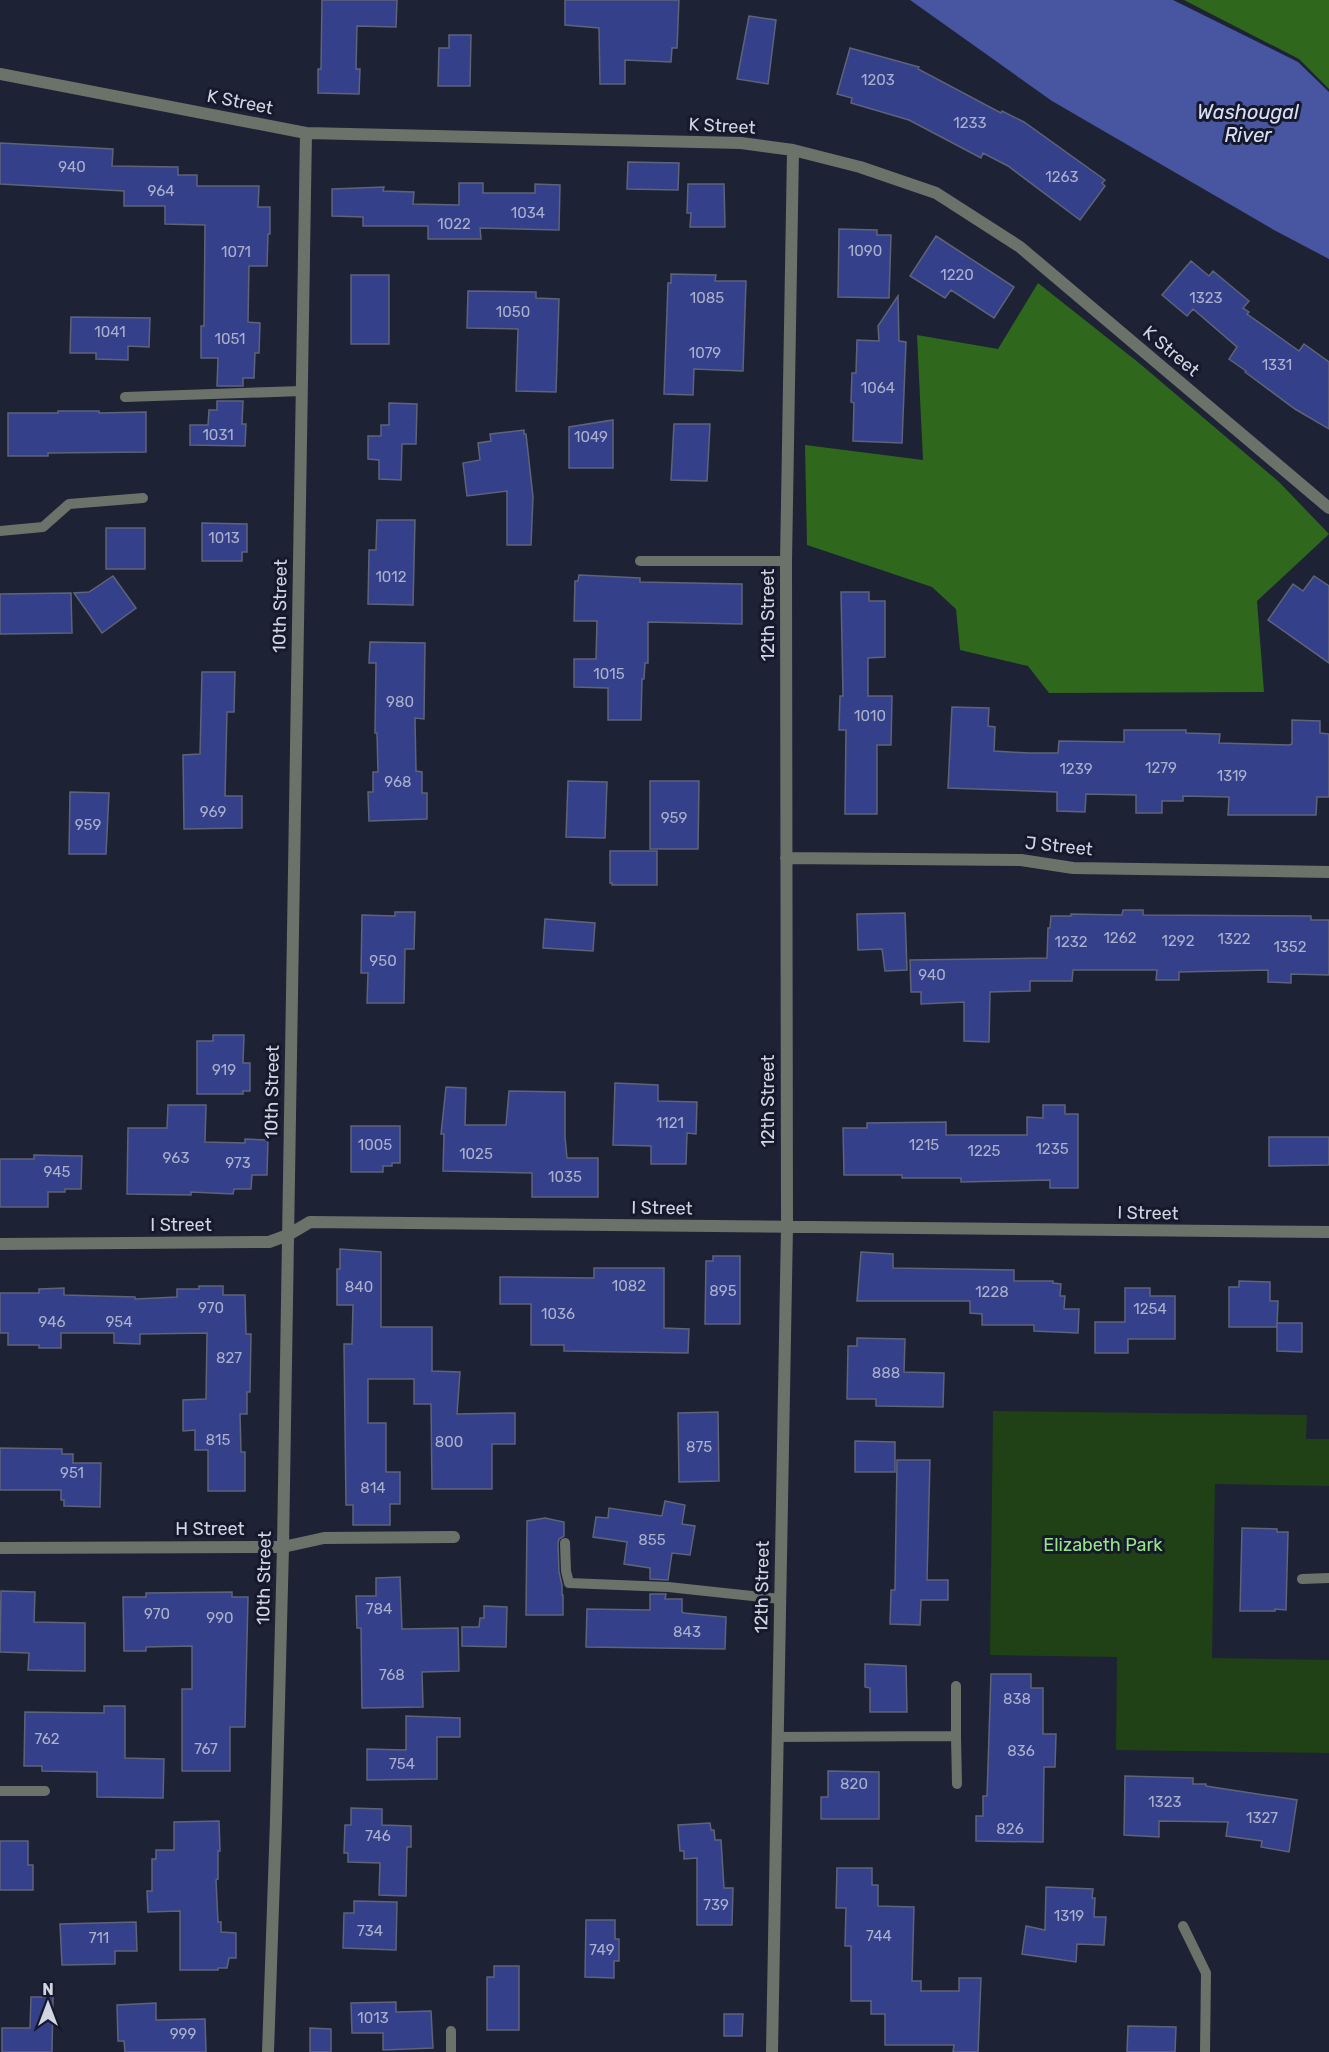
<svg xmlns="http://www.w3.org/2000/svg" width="1329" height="2052" font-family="Rubik,sans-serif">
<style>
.green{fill:#1f4115}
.forest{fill:#2f681d}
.water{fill:#4856a2}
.building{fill:#35408a;stroke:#5d6379;stroke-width:1.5}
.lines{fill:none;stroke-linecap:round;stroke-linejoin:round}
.service{stroke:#6b7269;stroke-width:10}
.minor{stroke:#6b7269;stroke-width:12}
.labels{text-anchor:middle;stroke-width:6;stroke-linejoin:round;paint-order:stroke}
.number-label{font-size:15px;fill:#aab0cc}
.street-label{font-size:18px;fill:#d1d5e2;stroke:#15192b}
.park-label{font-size:18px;fill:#98e683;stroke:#15192b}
.water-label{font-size:20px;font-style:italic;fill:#d9e0f5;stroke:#15192b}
</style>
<rect width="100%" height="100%" fill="#1e2235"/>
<path class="green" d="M993,1411L1307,1415L1306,1439H1329V1486L1215,1484L1212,1658L1329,1660V1753L1116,1750L1117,1657L990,1655Z"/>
<path class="forest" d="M1184,0H1329V89L1299,59Z
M1038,283L1139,363L1279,482L1329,534L1257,601L1264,692L1049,693L1028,666L960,650L956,609L932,587L807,545L805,445L923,460L917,335L998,349Z"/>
<path class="water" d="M910,0H1173L1298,62L1329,92V259L1274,230L1052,101Z"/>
<path class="building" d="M322,0H397L396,27L357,26L356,69H360L359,94L318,93V69H321Z
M565,0H679L677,48H672L671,62L625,60V84H600L599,28L565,25Z
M749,16L776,20L768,84L737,79Z
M449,35H471L470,86H438L439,48H449Z
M850,48L919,67L918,69L1001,113L1002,111L1024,122L1105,180L1102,183L1105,186L1080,220L1008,166L983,153L981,158L909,120L851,103L852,98L837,94Z
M0,143L113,149L112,166L178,167V175H197V186H259L258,207H270V234H268L267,266H249L248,322L260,323L259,353H255L254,378H243V386H217L218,358H201V326H204L205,225L165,224V206H124V191L0,184Z
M628,162L679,163L678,190L627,189Z
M459,183H483V193H535V184L560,185L559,230L480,228L481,239H428V226H363V217L332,216V189L384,187L383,191L414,192L413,204L459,205Z
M688,184H724L725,227H690L691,213H687Z
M839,229L877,230V235H891L889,298L838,297Z
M936,236L1014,287L994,318L951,290L945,298L910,276Z
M1191,261L1209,276L1213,271L1249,301L1243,308L1249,312L1247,314L1299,351L1304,344L1329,362V429L1295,409L1245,372L1246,371L1229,359L1237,347L1193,309L1187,316L1162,295Z
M671,274L716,275L715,281H746L743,371L694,369L693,395L664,394L668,283H671Z
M351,275H389V344H351Z
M468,291L536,292V298L559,299L556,392L516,391L518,329L467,328Z
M898,296L899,341L906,342L902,443L853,441L854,403L851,402L852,373H856L857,340L879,341L878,326Z
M71,317L150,318L149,347L128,346V360L96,359V353H70Z
M217,401H243L242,424H246L245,446L190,445V425H208L209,410H217Z
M389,403L417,404L416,444H402L401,480L379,479V460L368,459V436H381V425H389Z
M58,411H99V413L146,412V452L48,453V456H8V413H58Z
M613,420V468H569V427Z
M674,424H710L707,481L671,480Z
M524,430V434H526L533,497L531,545H507V491L467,496L463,463L480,460L478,443L491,441L490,434Z
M377,520H415L413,605L368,604L369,550H376Z
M202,523L247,524V552H242V561H202Z
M106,528H145V569H106Z
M579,575L640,578V582L742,584V624L648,622V663H645L644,679H642L641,720H608V688L574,687V659H596L597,621H574L575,581H578Z
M113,576L136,608L102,633L74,593L89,592Z
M1314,576L1329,586V663L1268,620L1293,584L1303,591Z
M841,592H869V601H885V657L868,658V696H892L891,745H877V814H845L846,730H839L840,696H843Z
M71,593L72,633L0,634V594Z
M370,642L425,643L424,719L415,718L416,771L422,772V793H427V819L369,821L368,792H373V772H378L377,733H375L376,663H369Z
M202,672H235L234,712H227L225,796H242V828L184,829L183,755L200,754Z
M952,707L989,708L988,726L995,727L994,751L1028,753H1058L1059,741L1124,742V730H1186V733L1220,734L1219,743L1289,745L1292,744V720L1320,721V733L1329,734V797H1317L1316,815H1228L1229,797L1183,796V801H1162V813H1136V795L1086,794L1085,812L1057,811V792L948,788Z
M568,781L607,782L605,838L566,837Z
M650,781H699L698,849H650Z
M70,792L109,793L106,854H69Z
M610,851H657V885H612V883H610Z
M1123,910H1143V915L1311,916V920H1329V975L1291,974V983L1268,982V970L1179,972V980H1156L1157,970H1073L1072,981H1030V991L990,992L989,1042L964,1041V1002L921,1004V992H911L910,960L1047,958L1048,928H1050L1051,916H1071V914L1122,915Z
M395,912H415L414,949H405L404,1003H367L368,973H361L362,915L395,916Z
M905,913L907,970L885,971L882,949L858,950L857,914Z
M545,919L595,923L593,951L543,948Z
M213,1035H244L243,1063H250V1091H243V1094H197V1041H213Z
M615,1083L658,1085V1101L697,1102L696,1134L687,1133L686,1164H651V1146L613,1145Z
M446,1087L466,1088L465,1125H506L509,1091L565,1092V1137L567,1158H598V1197H532V1173L443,1171L444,1134H441Z
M168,1105H206L205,1142L245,1143V1139L268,1140L267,1175H252L251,1189H234L233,1194L191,1192V1195L127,1194L128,1128H167Z
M1043,1105H1065V1114H1078V1188H1050V1180L961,1182V1178H902V1175H844L843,1128H867V1123L946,1122V1135H1027V1117L1043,1118Z
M351,1126H400V1163H392V1166H383V1172H351Z
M1269,1137H1329V1165L1269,1166Z
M34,1155L82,1156L81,1189H65V1192H48V1207H0V1159H34Z
M340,1249L381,1252V1327H432V1371L460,1372L457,1414L515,1413V1444H492V1489H432L431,1404H414V1379H368V1423H386V1472H400V1504H390V1525H353V1505H346L344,1344H352L353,1305H337V1269H340Z
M861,1252L893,1254V1268L1014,1270V1281H1053V1283L1061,1284L1060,1296H1065L1064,1309H1079L1078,1333L1034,1331V1325H982V1314L970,1313V1301H857Z
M713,1256H740V1324H705L706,1261H713Z
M594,1268H664V1328L689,1329L688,1353L564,1351V1345H531V1304H500V1277L594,1278Z
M1239,1281L1270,1282V1301H1278L1277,1327H1229V1287H1239Z
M199,1286H223V1295H245L246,1334H251L250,1392H247V1414H240L241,1452H245V1491H208V1450H195V1430L183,1431V1400L206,1399L207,1333L140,1334V1344L114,1343V1333H61V1348H39V1345H8V1333H0V1293H39V1289L64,1288V1295L135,1297V1299L177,1297V1289H199Z
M1125,1288H1150V1296H1175V1339H1128V1353H1095V1322H1125Z
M1277,1323H1302V1352L1277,1351Z
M857,1338L905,1339L904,1372L944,1373L943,1407L876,1406V1399H847L848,1346H857Z
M718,1412L719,1481L679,1482L678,1413Z
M855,1441L895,1442V1472H855Z
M0,1448L62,1449V1454H73V1463H101L100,1507L64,1506V1500H61V1490H0Z
M897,1460H930L927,1580H948V1600H921L920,1625L890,1624L891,1590H895Z
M665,1501L685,1505L682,1524L695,1526L690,1555L672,1553L668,1580L650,1579V1568L624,1564L627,1542L593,1537L596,1517L608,1518L609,1508L662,1516Z
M545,1518L564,1522V1536L559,1539L558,1543L559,1572L562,1585V1595H563V1615H526L527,1521Z
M1242,1528L1277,1529V1532H1288L1286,1610L1275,1609V1611H1240Z
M400,1577L402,1629L458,1628L459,1671L422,1672L423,1707L362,1708L361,1628H357L356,1596H376V1578Z
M1,1591L35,1592L34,1622L85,1623V1671L28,1670L29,1653L0,1652Z
M232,1592V1597H248L245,1727H230V1771H182V1689H192V1646L146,1647V1651H124L123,1597H146V1593Z
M650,1594H666L665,1599H682V1612L684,1613L726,1617L725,1649L586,1647L587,1609L650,1610Z
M484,1606L507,1607L506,1647L462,1646V1627H479L480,1618H484Z
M865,1664L906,1666L907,1712H870V1688L865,1687Z
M991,1674H1031V1688H1043V1734H1056L1055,1767H1044L1043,1842L976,1841V1816H983V1796H987Z
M104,1706H125V1758L164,1759L163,1798L97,1797V1772L42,1771V1766H24L25,1712L104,1713Z
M406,1716L460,1718V1737H437V1779L367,1780V1749L406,1750Z
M828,1771L879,1772V1819H821V1797H828Z
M1125,1776L1193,1778V1784H1206V1786L1297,1800L1289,1852L1261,1847L1262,1841L1226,1836L1228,1822L1159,1821V1837L1124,1835Z
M351,1808L382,1809V1825L411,1826V1847H407L406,1896L379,1895L380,1863L348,1862V1853H344L345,1825H351Z
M219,1821L220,1851H218V1879L216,1880L218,1922H221V1932L236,1933V1958H229L227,1968H218V1970H180V1911L148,1912L147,1891H152V1859H156V1850H174V1822Z
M710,1823L711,1830H714L715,1840H721L724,1888H733L732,1925H697V1858L684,1859V1851H680L678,1825Z
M0,1841H28V1865H33V1890H0Z
M837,1868H872V1885H878V1906L914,1907L912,1981H921V1991H959V1978H981L978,2052H953L954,2045H885V2014H871V2001H851V1946H845L846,1908H836Z
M1046,1887L1093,1889L1092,1898H1095L1094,1917H1106L1104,1945L1077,1944L1076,1962L1022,1954L1026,1926L1045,1930Z
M354,1901L397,1902L396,1950L343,1948L344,1913H354Z
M586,1920H615V1939H619V1961H614V1978L585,1977Z
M136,1922L137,1951H115V1964L62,1965L60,1924Z
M494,1966H519V2030H487V1977H494Z
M31,1997H53L52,2052H2V2028H30Z
M396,2002V2012L431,2011L433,2048L383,2050V2033H352L351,2003Z
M156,2003V2020L205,2019L206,2052H125L124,2041H118L117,2005Z
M724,2014H743L742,2036H724Z
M1128,2026L1176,2027L1175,2052H1127Z
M310,2028L331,2029V2052H310Z"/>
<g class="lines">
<path class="service" d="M125,397L302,391
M0,531L43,527L69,504L143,498
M640,561H786
M565,1543L566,1571L569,1583L668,1587L780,1599
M1302,1579L1329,1578
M956,1736L957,1784
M777,1737L956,1736V1686
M0,1791H45
M1183,1926L1206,1973L1205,2052
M451,2031V2052"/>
<path class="minor" d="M0,74L306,133L741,143L793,150L860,167L936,193L1020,247L1329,508
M786,858L1021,860L1073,868L1329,872
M0,1244L269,1242L288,1235L310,1222L1329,1232
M0,1548L283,1547L324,1538L454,1537
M268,2052L276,1820L283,1547L306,133
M772,2052L787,1227L786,561L793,150"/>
</g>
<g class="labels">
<g class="number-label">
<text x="878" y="85">1203</text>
<text x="970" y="128">1233</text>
<text x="72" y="172">940</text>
<text x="1062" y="182">1263</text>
<text x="161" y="196">964</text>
<text x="528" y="218">1034</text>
<text x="454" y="229">1022</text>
<text x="865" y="256">1090</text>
<text x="236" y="257">1071</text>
<text x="957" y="280">1220</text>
<text x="707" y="303">1085</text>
<text x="1206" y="303">1323</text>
<text x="513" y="317">1050</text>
<text x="110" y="337">1041</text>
<text x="230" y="344">1051</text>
<text x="705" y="358">1079</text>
<text x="1277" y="370">1331</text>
<text x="878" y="393">1064</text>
<text x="218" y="440">1031</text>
<text x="591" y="442">1049</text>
<text x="224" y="543">1013</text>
<text x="391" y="582">1012</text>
<text x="609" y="679">1015</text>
<text x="400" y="707">980</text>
<text x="870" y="721">1010</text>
<text x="1161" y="773">1279</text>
<text x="1076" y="774">1239</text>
<text x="1232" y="781">1319</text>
<text x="398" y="787">968</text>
<text x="213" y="817">969</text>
<text x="674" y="823">959</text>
<text x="88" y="830">959</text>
<text x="1120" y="943">1262</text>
<text x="1234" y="944">1322</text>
<text x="1178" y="946">1292</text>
<text x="1071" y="947">1232</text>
<text x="1290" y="952">1352</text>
<text x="383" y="966">950</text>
<text x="932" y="980">940</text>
<text x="224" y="1075">919</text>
<text x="670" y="1128">1121</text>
<text x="375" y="1150">1005</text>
<text x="924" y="1150">1215</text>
<text x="1052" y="1154">1235</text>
<text x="984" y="1156">1225</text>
<text x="476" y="1159">1025</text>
<text x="176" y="1163">963</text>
<text x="238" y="1168">973</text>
<text x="57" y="1177">945</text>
<text x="565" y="1182">1035</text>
<text x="629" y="1291">1082</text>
<text x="359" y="1292">840</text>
<text x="723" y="1296">895</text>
<text x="992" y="1297">1228</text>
<text x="211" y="1313">970</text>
<text x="1150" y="1314">1254</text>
<text x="558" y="1319">1036</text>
<text x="52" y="1327">946</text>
<text x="119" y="1327">954</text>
<text x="229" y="1363">827</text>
<text x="886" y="1378">888</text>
<text x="218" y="1445">815</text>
<text x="449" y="1447">800</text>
<text x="699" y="1452">875</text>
<text x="72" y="1478">951</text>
<text x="373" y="1493">814</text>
<text x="652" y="1545">855</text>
<text x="379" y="1614">784</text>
<text x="157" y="1619">970</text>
<text x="220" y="1623">990</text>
<text x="687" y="1637">843</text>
<text x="392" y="1680">768</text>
<text x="1017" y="1704">838</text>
<text x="47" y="1744">762</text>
<text x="206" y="1754">767</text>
<text x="1021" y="1756">836</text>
<text x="402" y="1769">754</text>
<text x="854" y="1789">820</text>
<text x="1165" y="1807">1323</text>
<text x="1262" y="1823">1327</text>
<text x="1010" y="1834">826</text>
<text x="378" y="1841">746</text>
<text x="716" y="1910">739</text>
<text x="1069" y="1921">1319</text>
<text x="370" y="1936">734</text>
<text x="879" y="1941">744</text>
<text x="99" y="1943">711</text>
<text x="602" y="1955">749</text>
<text x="373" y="2023">1013</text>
<text x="183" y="2039">999</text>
</g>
<g class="street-label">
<text transform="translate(240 102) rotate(11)" y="6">K Street</text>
<text transform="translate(722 126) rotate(3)" y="6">K Street</text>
<text transform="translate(1171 351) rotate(40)" y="6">K Street</text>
<text transform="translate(280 606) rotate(-89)" y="6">10th Street</text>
<text transform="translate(768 615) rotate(-90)" y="6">12th Street</text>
<text transform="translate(1059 846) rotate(6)" y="6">J Street</text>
<text transform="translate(272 1092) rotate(-89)" y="6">10th Street</text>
<text transform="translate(768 1101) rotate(-90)" y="6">12th Street</text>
<text transform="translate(662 1208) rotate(1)" y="6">I Street</text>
<text transform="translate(1148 1213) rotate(1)" y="6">I Street</text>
<text x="181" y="1231">I Street</text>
<text x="210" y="1535">H Street</text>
<text transform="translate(264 1578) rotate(-89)" y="6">10th Street</text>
<text transform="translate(762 1587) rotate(-89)" y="6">12th Street</text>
</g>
<g class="park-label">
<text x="1103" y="1551">Elizabeth Park</text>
</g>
<g class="water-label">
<text x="1248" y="119">Washougal<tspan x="1248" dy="23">River</tspan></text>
</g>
</g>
<g transform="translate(48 2004)" stroke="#15192b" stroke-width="4.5" paint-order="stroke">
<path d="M0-4.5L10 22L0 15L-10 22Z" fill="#d1d5e2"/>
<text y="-9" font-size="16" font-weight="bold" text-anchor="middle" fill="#d1d5e2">N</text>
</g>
</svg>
